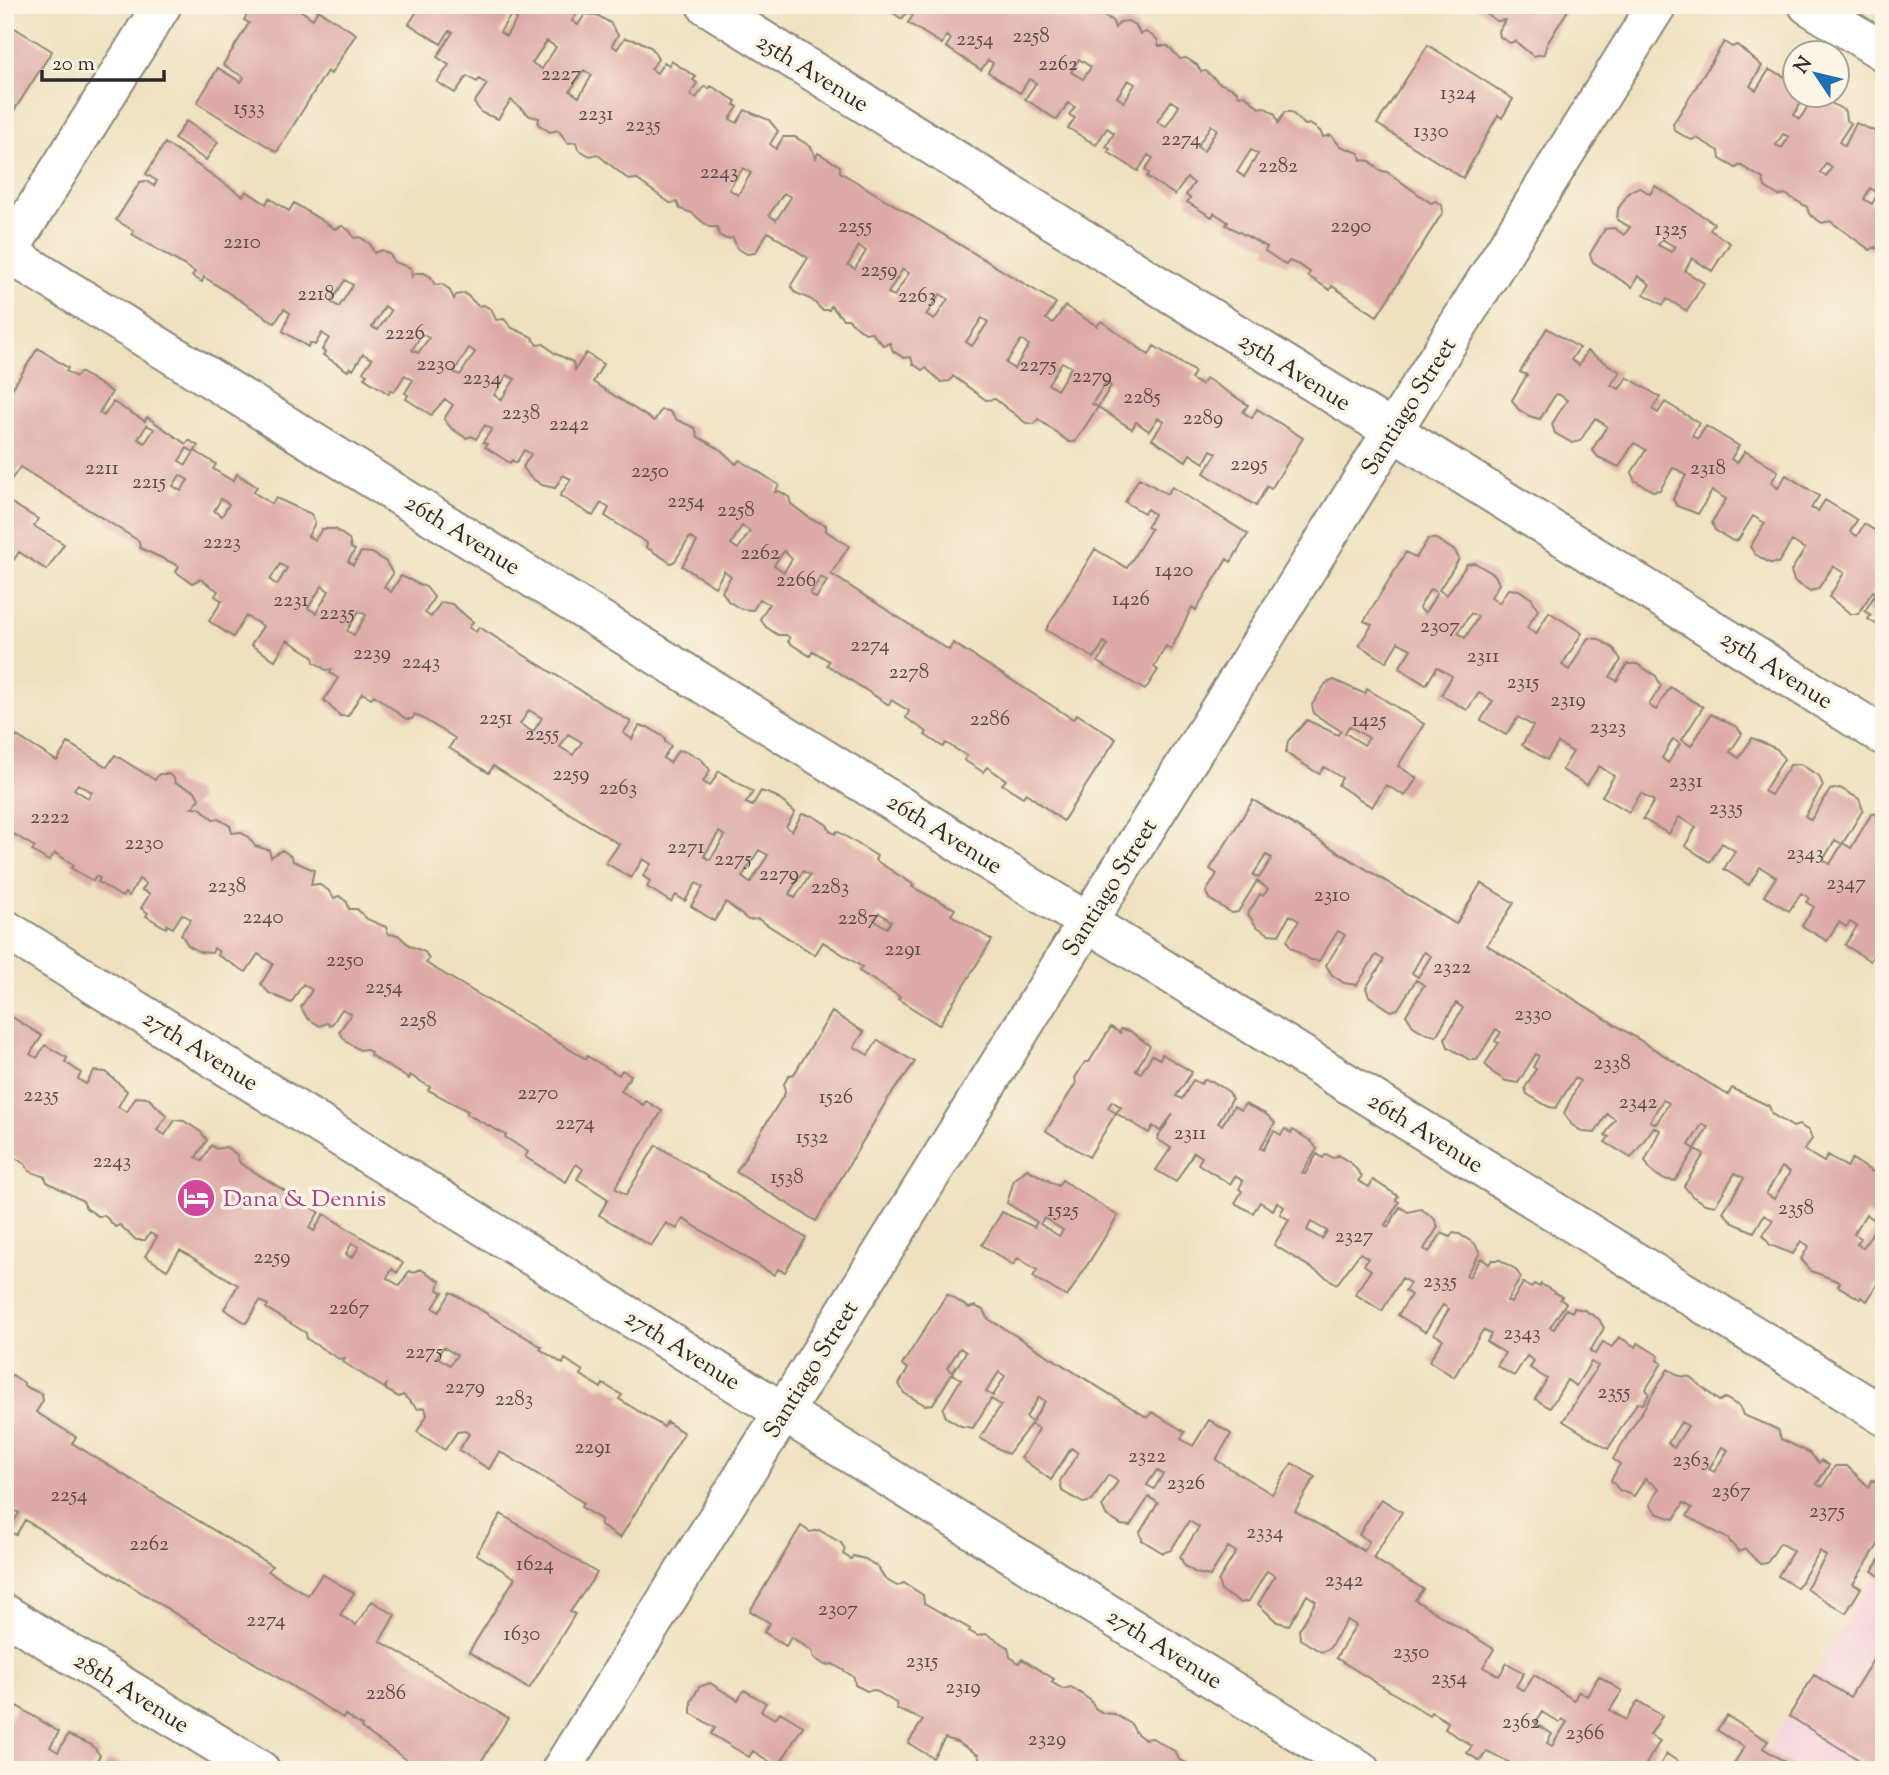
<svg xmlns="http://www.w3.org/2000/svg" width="1889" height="1775" font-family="'Sorts Mill Goudy',serif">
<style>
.built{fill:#f5cfdc}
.building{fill:#deaaa8;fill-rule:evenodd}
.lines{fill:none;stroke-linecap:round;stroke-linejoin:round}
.minor-casing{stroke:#8d8676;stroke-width:42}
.minor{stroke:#fff;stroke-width:38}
.labels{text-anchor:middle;stroke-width:7;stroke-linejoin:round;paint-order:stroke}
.number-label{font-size:21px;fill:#584b4a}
.street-label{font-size:24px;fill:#2b2b2b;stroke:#fcf5e5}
.hotel-label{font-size:24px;fill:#b23c85;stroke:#fcf5e5;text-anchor:start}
</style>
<rect width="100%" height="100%" fill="#fcf5e5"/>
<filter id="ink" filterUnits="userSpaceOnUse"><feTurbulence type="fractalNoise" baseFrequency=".0143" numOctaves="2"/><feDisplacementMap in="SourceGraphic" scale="14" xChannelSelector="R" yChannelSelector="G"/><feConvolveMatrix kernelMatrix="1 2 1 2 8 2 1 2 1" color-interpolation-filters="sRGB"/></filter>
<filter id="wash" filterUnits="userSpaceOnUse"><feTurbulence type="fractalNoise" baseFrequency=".00686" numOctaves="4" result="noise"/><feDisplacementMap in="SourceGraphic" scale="28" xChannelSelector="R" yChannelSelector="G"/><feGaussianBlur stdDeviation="1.57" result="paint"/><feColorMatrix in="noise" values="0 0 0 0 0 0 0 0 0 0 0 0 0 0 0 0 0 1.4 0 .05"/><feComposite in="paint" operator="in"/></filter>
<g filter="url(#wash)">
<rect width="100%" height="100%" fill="#efe1c0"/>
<path class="built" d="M1884,1561V1770H1753Z"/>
<g id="blocks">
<path class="building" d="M253,5H293L313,19L318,10L356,34L331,74L327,71L277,152L197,103L218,68L241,82L244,77L223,65L249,23L244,20Z
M421,5H578L581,7L572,21L578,25L585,14L597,15L610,23L618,35L612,45L617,49L625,38L639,41L652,48L658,59L651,69L657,73L664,62L669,65L671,61L696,77L693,80L697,83L690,95L696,98L705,86L709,89L711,86L736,101L734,105L738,107L730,119L737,123L745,110L769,120L778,131L770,144L776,149L783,137H795L811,147L816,158L818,153L840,166V172L1056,303L1046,319L1053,323L1065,306L1097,326L1101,321L1149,355L1154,346L1195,372L1191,379L1201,385L1206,378L1248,405L1243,412L1252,418L1257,409L1303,438L1271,489L1267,486L1256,506L1204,473L1217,453L1211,450L1204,463L1190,454L1186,461L1152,439L1164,421L1158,418L1149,431L1136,422L1132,429L1098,407L1075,442H1069L1038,419L1035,424L1026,423L995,399L986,400L953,376L950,381L941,382L926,368L922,370L913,364L911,357L904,358L893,351L890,343L883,345L871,332L865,333L848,319H843L831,306L829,310H822L812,300L794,292L791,285L808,258L768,232L755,253L747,254L737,248L733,238L726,239L719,235L717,227H709L692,213L680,209L677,202L670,203L636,179L629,180L597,154L590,156L578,149L576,142L568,143L558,130L550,132L538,124L539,118L530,116L511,100L498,119L482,113L474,103L487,84L479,79L477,82L467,76L455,93L437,82L449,65L437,57L453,32L449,31L441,44L409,24ZM511,15L517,19L506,36L500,32ZM547,41L556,47L542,69L532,63ZM584,70L592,75L579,97L570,91ZM743,168L751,173L738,195L729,189ZM784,193L791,197L776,220L769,215ZM859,246L866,251L855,269L848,265ZM903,269L909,273L894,296L888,293ZM940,294L948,299L934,320L926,315ZM982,318L988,322L972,346L966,342ZM1021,340L1029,345L1014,369L1006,363ZM1062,362L1071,367L1057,390L1048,384ZM1106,382L1111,386L1098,407L1092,404Z
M881,5H1066L1073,10L1076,5H1090L1099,14L1112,20L1115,28L1120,22L1128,21L1136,26L1140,34L1146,32L1157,39L1159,46H1168L1180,59L1186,58L1197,65L1201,72L1206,71L1219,83L1236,90L1239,96L1245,95L1259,108L1264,107L1275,114L1278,123L1285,112H1291L1305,125L1310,124L1320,131L1323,137L1331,135L1340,146L1359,153L1361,160L1370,161L1379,170L1387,172L1431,203L1436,201L1442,205L1443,212L1377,316L1332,286L1330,290L1308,276L1310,272L1299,265L1289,261L1286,265L1265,251L1267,247L1226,225L1228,222L1214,213L1212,217L1187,202L1190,198L1186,195L1194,183L1187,178L1175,195L1147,177L1149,173L1145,170L1153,158L1148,155L1138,171L1108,152L1110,149L1106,147L1114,133L1107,128L1096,145L1068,128L1075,118L1069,115L1075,107L1068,103L1057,120L1025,99L1036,83L1029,79L1020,93L988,72L993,63L988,60L981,70L946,47L951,39L946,36L942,44L908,23L913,15L907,12L902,19ZM1079,59L1091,67L1083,79L1071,72ZM1128,80L1135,84L1124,102L1117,97ZM1171,101L1179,106L1166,127L1157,122ZM1211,125L1217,129L1204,151L1197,147ZM1251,150L1258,154L1244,177L1237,172Z
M1473,5H1571L1547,44L1544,54L1533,56L1515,41L1510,43L1500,37L1499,31L1505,20L1497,21Z
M5,22L52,51L5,125Z
M1724,42L1732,47L1737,45L1762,66L1750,86L1756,90L1769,70L1794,80V94H1806L1794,115L1800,119L1812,99L1826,100L1845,111L1846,120L1851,123L1839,142L1845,146L1856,123L1883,135L1884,253L1875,247L1870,250L1830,221L1822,223L1809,214L1807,207L1785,194L1779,196L1765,187L1763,179L1740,165L1736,168L1720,159L1719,151L1697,138L1691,140L1674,130L1673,124ZM1783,134L1789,137L1782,148L1776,145ZM1826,163L1832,167L1826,176L1820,173ZM1870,188L1878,193L1872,204L1864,199Z
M1428,45L1513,99L1502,118L1498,115L1463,178L1377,124Z
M186,121L218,142L206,160L174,139Z
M165,143L243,196L246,191L266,204L269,198L289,211L294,203L335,229L342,226L350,231L354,238L360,237L370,244L374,253L382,250L390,255L394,262L411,268L412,277L415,273H424L431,277L435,285L441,284L449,289L454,299L456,295L465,293L478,306L484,305L492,310L496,320L504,319L512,328L532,337L537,345L544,344L554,353L573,362L575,370L586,353L603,364L593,382L654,421L661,410L669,411L677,420L695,428L698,437L720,449L736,464L740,460L779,485L775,492L779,491L789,497L791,504L811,519L826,525V531L849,546L831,574L949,650L953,643L1073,719L1077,714L1116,739L1063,821L1026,793L1023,797L1002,784L1006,780L987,767L983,772L964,760L967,756L946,743L943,747L925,735L927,732L906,718L909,711L891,700L889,705L827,665L829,661L813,651L810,656L788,642L790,638L786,635H778L766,627L760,619L769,604L760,599L753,610L741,609L728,601L722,591L731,576L724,571L715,587L682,566L697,542L690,537L675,561L671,563L646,547L647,543L605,516L609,508L601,503L593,516L560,496L571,479L563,475L555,488L542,485L530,477L523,467L531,454L524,450L516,463L512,460L510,463L485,447L487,444L483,442L492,429L485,425L476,439L472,436L466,438L451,428L444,419L453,405L445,399L431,415L406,399L408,395L405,393L413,380L405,375L394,392L390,390L389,394L364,378L367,374L363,372L372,359L363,354L353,370L350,367L348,371L323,355L325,352L322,350L329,338L322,333L315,345L310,343L308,347L283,331L290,313L284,309L275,323L204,277L202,282L192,276L195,272L132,234L134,231L116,220L140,182L146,181L154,186L157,181L146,174ZM345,280L353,285L339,307L331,302ZM385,306L391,311L378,330L372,327ZM422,334L429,338L418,353L412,350ZM469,348L475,352L460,375L454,372ZM507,375L515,379L501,400L494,395ZM742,526L750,531L738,549L731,544ZM784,551L792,559L784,572L774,565ZM821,577L827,581L816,598L810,594Z
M1655,186L1714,223L1710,230L1730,243L1712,271L1692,258L1685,271L1704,283L1687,311L1667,299L1663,305L1644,294L1650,284L1638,276L1632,287L1593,262L1590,254L1605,229L1614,228L1624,235L1630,227L1617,220L1618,209L1629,192L1639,187L1650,194ZM1662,239L1675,247L1671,252L1658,245Z
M1547,328L1579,348L1571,360L1579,365L1587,351L1620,372L1611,385L1619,389L1627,377L1660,397L1652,409L1658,413L1665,402L1699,423L1692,436L1698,439L1706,426L1739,446L1731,459L1737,463L1745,451L1778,471L1771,483L1778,488L1786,475L1819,496L1811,508L1818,511L1825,500L1857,520L1850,532L1857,536L1864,524L1884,536V629L1868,619L1871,615L1865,611L1876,593L1873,591L1858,614H1851L1829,597L1844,573L1833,566L1818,589L1810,591L1794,581L1791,571L1805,549L1792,541L1778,563H1770L1755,554L1750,547L1765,523L1758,519L1753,516L1738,540L1733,541L1715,530L1712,522L1726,499L1718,494L1712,491L1698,514L1677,506L1673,499L1686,475L1678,470L1673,468L1660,490L1653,491L1634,480L1632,472L1646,450L1638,445L1634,443L1619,467L1598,457L1592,450L1607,426L1595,418L1580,441L1572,443L1555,433L1552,424L1567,400L1560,395L1556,394L1540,419L1529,416L1518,409L1512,400L1527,375L1520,372Z
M38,348L68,368L66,371L76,377L80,372L112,392L99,413L104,416L113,402L145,421L147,417L186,444L189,440L198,446L195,451L216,464L213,469L233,481L237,474L257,487L253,492L272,504L276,498L311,514L315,523L308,536L315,540L322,529H335L349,539L351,548L355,550L348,561L353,565L361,552L372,553L386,562L393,574L384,587L391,592L401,576L426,587L434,597L425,613L431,617L441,602L452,604L473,622L469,628L476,632L479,627L631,722L623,733L632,739L639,726L648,727L665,738V742L671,746L663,758L670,763L678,750L688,752L702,760L710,770L703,782L710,786L719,771L753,792L746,803L752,806L761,791L775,796L795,812L786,827L792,831L802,814L813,816L827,825L830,831L835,834L837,831L877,856L875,860L914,885L912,887L955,909L951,915L992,940L939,1025L898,999L900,997L859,971L862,967L823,942L815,955L758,919L748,920L726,902L714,921L691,906L703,887L696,883L685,901L676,895L671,902L647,887L650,881L643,876L651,864L643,859L631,878L606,863L619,844L493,766L489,773L449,748L455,738L415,714L412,719H406L374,695L371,698L362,693L348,716H340L324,700L338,678L330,673L332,669L326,670L314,662L313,656L287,640L275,660L251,645L263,626L246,616L233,637L209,621L222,601L215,596L218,591L200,579L192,583L176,572L179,566L140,548L139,541L20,467L11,480L5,477V400ZM147,425L154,429L145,443L138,439ZM187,448L194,452L186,465L179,461ZM180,475L188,480L181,491L173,486ZM221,499L229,504L222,516L214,511ZM280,564L287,568L277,585L270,580ZM322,586L329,591L316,613L308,608ZM359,611L366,615L354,635L347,631ZM529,710L542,718L533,732L520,724ZM568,734L582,742L573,755L560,747ZM719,832L725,836L710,860L704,856ZM759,850L768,855L750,883L742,877ZM803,871L810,875L795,898L789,894ZM879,913L891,921L887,928L874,920Z
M1139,478L1167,494L1172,487L1248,534L1231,562L1227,559L1196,610L1192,607L1171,650L1166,646L1154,667L1158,670L1145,690L1098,662L1108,645L1104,642L1094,658L1046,630L1095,549L1127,568L1151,529L1147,527L1154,514L1147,509L1144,513L1125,502Z
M5,499L38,519L34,526L64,544L47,570L19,552L5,573Z
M1428,539H1436L1455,551L1459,559L1439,590L1447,595L1467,564L1475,563L1495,575L1499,584L1491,597L1499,603L1508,589L1519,590L1532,599L1538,610L1527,628L1536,634L1549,612L1582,633L1562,665L1569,670L1588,638L1599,639L1614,649L1621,660L1610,677L1617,681L1627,664H1637L1656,676L1661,686L1649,705L1656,710L1670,687L1703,707L1682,740L1691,746L1711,714L1737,727L1742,734L1730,752L1739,758L1752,738L1777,749L1784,759L1764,791L1771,795L1790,765L1800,764L1819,776L1823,786L1805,816L1811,820L1830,790L1840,788L1859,799L1863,810L1843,843L1851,848L1872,813L1884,817V944L1882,943L1870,961L1845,945L1857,926L1850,922L1846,927L1839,922L1827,941L1802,926L1814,907L1806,902L1809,898L1801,893L1789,911L1764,896L1776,877L1760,867L1749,885L1724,869L1735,851L1722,843L1710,862L1685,846L1696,827L1679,817L1669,834L1643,819L1654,801L1641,793L1629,812L1602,796L1614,776L1599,766L1587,785L1562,770L1573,752L1558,743L1547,760L1522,745L1533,726L1518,717L1506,735L1481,720L1493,701L1479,693L1467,710L1441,695L1452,676L1437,667L1426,685L1399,668L1411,649L1398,642L1386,662L1359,645L1372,625L1364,621L1406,552L1416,558ZM1430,589L1437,593L1425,613L1419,608ZM1471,613L1478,617L1465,638L1458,633ZM1673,739L1680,744L1668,763L1662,758ZM1835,840L1842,844L1830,864L1823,860Z
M1334,680L1365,694L1367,689L1424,724L1398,766L1417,778L1405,796L1386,785L1372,807L1338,785L1342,778L1324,767L1319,774L1286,753L1288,741L1307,720L1338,735L1341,731L1314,714L1312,705L1326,683ZM1349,726L1369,738L1364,745L1345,733Z
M5,733L15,739L17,736L57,761L68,743L107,767L115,755L155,780L159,774H168L174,778L175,783L195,791L199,799L192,808L199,807L213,819H219L230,826L232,833L240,832L248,837L255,846L269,850L271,857L282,850L292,857L293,861L314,870L311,885L318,884L328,890L334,898L339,896L347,902L349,909H357L367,919L386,927L388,934L398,935L410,946L425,952L429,959L426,963L586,1059L587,1056L619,1075L622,1070L631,1075L621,1091L643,1105L646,1101L662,1111L615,1188L626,1195L656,1145L806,1238L785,1272L778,1269L774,1275L683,1219L677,1229L666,1223L651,1246L599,1215L608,1199L577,1179L583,1169L576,1164L566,1182L525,1157L528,1152L505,1137L506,1135L466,1114L468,1111L428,1090L430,1087L410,1075L409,1079L370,1055L371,1052L365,1049L360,1050L347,1042L339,1032L351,1014L342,1009L331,1026L327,1023L320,1026L307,1018L301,1007L312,990L303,984L291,1003L269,993L261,984L273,964L258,954L246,972L217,955L219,952L214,948L212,953L200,952L188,945L181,934L191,919L182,914L173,928L167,925L166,928L146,916L148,913L141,908L150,894L142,890L146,884L139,879L129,896L125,893L122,897L98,882L100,878L96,876L93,881L71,868L74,865L55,853L49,861L32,851L35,847L5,829ZM78,784L92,792L88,798L74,789Z
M1253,800L1456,924L1481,883L1514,903L1487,945L1728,1095L1732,1088L1769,1106L1772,1114L1793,1127L1799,1125L1809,1131L1812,1139L1804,1150L1824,1162L1828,1155L1847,1167L1852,1159L1884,1179V1201L1873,1219L1866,1214L1854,1234L1861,1238L1857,1244L1863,1248L1880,1220L1884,1222V1283L1880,1280L1867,1301L1861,1297L1860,1299L1838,1286L1840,1282L1811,1271L1801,1259L1809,1246L1801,1241L1793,1254L1770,1245L1763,1235L1773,1220L1764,1215L1754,1232L1733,1223L1723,1212L1744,1178L1735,1173L1715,1206L1705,1204L1692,1196L1684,1186L1704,1154L1695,1149L1708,1127L1702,1124L1689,1145L1695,1149L1675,1181L1663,1179L1651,1171L1645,1161L1660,1130L1654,1127L1631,1158L1605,1142L1609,1137L1605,1135L1615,1119L1607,1114L1595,1133L1583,1132L1572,1125L1564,1113L1580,1081L1575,1078L1556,1108L1549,1107L1527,1094L1525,1088L1536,1069L1533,1067L1539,1056L1536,1054L1518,1083L1506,1081L1492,1072L1485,1064L1499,1043L1495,1041L1501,1032L1496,1029L1477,1060H1470L1448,1047L1445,1038L1463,1008L1456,1003L1436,1036L1425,1033L1413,1026L1406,1015L1424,985L1416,980L1398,1009L1391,1011L1369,996L1366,988L1384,960L1376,955L1357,985L1344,983L1332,975L1326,965L1345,935L1338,931L1319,961L1311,960L1290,947L1287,940L1299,921L1290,915L1279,935L1269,934L1256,926L1248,914L1260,894L1263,896L1268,889L1257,881L1238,912L1232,913L1209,899L1206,892L1217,874L1210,869ZM1266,855L1272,858L1259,878L1253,875ZM1424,952L1431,956L1418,977L1412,973ZM1663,1100L1669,1103L1656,1124L1650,1121ZM1782,1167L1790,1172L1774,1199L1766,1194Z
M832,1012L864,1032L854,1047L868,1055L878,1040L915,1062L887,1100L816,1221L736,1172L785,1093L784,1084L789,1075L794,1074Z
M9,1015L42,1036L30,1054L37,1058L45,1045L67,1058L65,1062L81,1073L78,1079L86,1084L94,1071L106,1072L127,1091L118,1107L127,1112L136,1097L148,1098L167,1116L157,1130L165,1135L175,1120L184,1121L201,1132L207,1140L196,1157L202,1161L211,1145L216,1149L226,1147L236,1154L240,1163L319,1212L309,1228L314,1231L324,1214L403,1263L397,1273L392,1269L387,1278L400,1286L409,1271L414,1273L420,1269L440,1281L438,1290L443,1292L433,1308L439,1312L451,1292L542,1347L540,1349L563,1364L565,1359L583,1371L581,1375L601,1388L603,1384L622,1395L619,1399L664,1427L667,1422L684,1433L620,1538L600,1525L602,1520L581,1507L584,1503L506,1455L499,1452L489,1469L459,1450L469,1434L465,1431L457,1432L445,1450L417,1432L427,1415L425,1407L418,1409L403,1395L399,1397L386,1390V1385L384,1388L343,1362L345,1358L339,1359L307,1339L306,1333L266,1308L268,1305L260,1301L246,1323L224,1309L238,1285L180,1250L167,1270L145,1256L157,1237L150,1233L145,1240H136L120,1225L115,1227L105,1216H98L86,1208L83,1201L47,1182L45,1177L29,1171L25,1164L10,1155L5,1156V1018ZM352,1243L359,1247L352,1258L346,1254ZM443,1347L457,1355L450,1365L437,1357Z
M1111,1027L1120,1033L1121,1029L1130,1031L1150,1046L1136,1070L1141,1073L1152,1055L1160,1059L1162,1054L1192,1072L1176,1096L1182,1099L1193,1080L1201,1084L1204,1080L1212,1081L1229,1092L1232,1099L1218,1123L1222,1125L1234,1106L1241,1110L1245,1104L1266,1114L1275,1123L1260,1148L1263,1150L1274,1131L1281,1135L1285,1129L1291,1133L1293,1130L1311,1141L1317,1149L1302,1173L1305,1174L1317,1154L1323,1158L1326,1154L1333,1158L1338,1155L1352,1164L1362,1176L1358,1181L1369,1187L1373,1180L1398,1196L1396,1200L1399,1202L1385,1225L1388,1227L1400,1207L1408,1212L1421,1209L1434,1218L1438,1227L1424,1249L1429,1252L1442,1233L1450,1237L1453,1233L1459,1234L1475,1244L1480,1253L1466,1275L1469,1277L1481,1258L1489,1264L1492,1260H1500L1515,1269L1521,1277L1507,1301L1511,1303L1523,1283L1531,1288L1534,1284L1540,1287L1541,1284L1562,1297L1560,1299L1566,1303L1550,1327L1554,1329L1566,1309L1572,1312L1574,1308L1584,1310L1599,1319L1604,1328L1590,1351L1595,1354L1603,1342L1612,1347L1619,1337L1636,1347L1638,1343L1659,1356L1657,1360L1662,1363L1646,1389L1649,1394L1643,1404L1637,1403L1608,1449L1563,1421L1598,1366L1591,1362L1576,1386L1567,1380L1550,1408L1535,1399L1547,1379L1530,1368L1534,1361L1527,1356L1514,1376L1497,1366L1505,1353L1487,1342L1491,1334L1483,1330L1454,1377L1429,1361L1443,1339L1434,1334L1449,1309L1443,1305L1425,1332L1398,1315L1411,1295L1405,1291L1410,1283L1402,1278L1382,1311L1355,1294L1371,1270L1364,1265L1368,1258L1360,1253L1337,1284L1274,1245L1289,1220L1280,1214L1284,1207L1277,1202L1273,1210L1260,1202L1253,1213L1235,1203L1242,1191L1239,1189L1243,1181L1235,1176L1230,1184L1198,1164L1202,1157L1194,1152L1176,1182L1156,1170L1171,1148L1157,1139L1173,1114L1160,1131L1153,1126L1149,1133L1116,1113L1121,1107L1112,1101L1108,1108L1116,1113L1089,1157L1046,1131L1076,1083L1075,1078L1085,1062H1089ZM1311,1222L1327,1231L1322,1239L1307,1230Z
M1027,1169L1058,1186L1062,1180L1118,1216L1067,1297L1033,1277L1037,1270L1018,1258L1013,1265L982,1245L1002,1212L1034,1227L1037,1222L1007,1203L1014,1180ZM1044,1218L1063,1230L1059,1236L1040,1224Z
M947,1294L969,1308L975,1306L983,1310L987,1318L1145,1416L1148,1417L1152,1412L1185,1432L1181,1439L1193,1446L1209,1420L1231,1434L1216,1460L1272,1494L1292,1463L1315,1477L1295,1511L1364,1551L1369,1541L1359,1535L1381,1499L1402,1512L1373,1558L1423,1589L1415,1600L1494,1649L1483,1667L1499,1676L1507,1663L1524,1673L1516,1686L1524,1691L1534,1675L1574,1700L1579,1691L1587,1696L1599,1676L1622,1691L1610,1710L1626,1720L1638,1701L1662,1716L1650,1735L1660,1741L1646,1764L1655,1770H1587L1579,1765L1576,1770H1524L1487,1751L1480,1761L1467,1753L1472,1746L1445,1729L1448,1722L1431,1712L1429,1715L1336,1658L1356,1625L1347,1620L1329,1649L1321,1652L1300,1639L1299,1630L1316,1601L1307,1595L1289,1625L1277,1622L1258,1604L1275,1576L1267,1571L1249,1601L1241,1603L1221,1591L1218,1581L1236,1552L1228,1547L1210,1576L1196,1573L1185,1566L1180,1557L1199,1527L1189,1521L1171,1550L1163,1553L1142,1540L1140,1532L1158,1503L1149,1497L1130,1526L1121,1525L1106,1515L1102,1507L1118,1481L1108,1475L1092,1501L1083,1503L1062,1491L1060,1481L1078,1453L1071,1448L1051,1480L1021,1458L1039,1429L1031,1424L1008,1454L980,1438L1001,1405L991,1399L973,1428L961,1426L946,1417L943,1409L961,1379L952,1374L966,1352L960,1348L947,1368L953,1372L933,1404L925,1405L904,1393L899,1384L908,1369L902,1365ZM999,1372L1005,1376L993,1396L986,1392ZM1039,1397L1045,1401L1032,1422L1026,1417ZM1157,1470L1163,1474L1154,1489L1147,1485ZM1542,1712L1559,1723L1562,1719L1567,1722L1552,1746L1547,1743L1552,1734L1535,1723Z
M1668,1369L1680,1376L1690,1377L1719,1401L1725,1398L1740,1407L1743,1415L1770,1426L1778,1430L1781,1439L1810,1453L1819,1463L1821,1460L1829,1465L1817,1484L1822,1487L1835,1466H1847L1869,1487L1872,1480L1884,1487V1549L1878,1545L1853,1584L1861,1588L1846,1613L1806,1589L1826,1556L1820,1551L1797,1588L1778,1576L1793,1551L1780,1543L1767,1563L1760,1564L1745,1549L1739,1552L1728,1539L1687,1516L1692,1508L1684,1503L1674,1519L1658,1514L1650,1505L1659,1488L1645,1479L1634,1496L1619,1490L1611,1480L1620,1464L1613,1459ZM1681,1422L1688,1426L1674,1448L1668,1443ZM1722,1447L1728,1450L1714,1472L1709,1469Z
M12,1375L24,1383V1386L42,1394L43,1401L36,1412L76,1437L72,1443L272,1566L268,1571L308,1595L322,1574L354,1593L340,1615L356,1625L372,1601L395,1615L380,1641L508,1718L476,1770H429L423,1766L420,1769L361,1728L362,1726L345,1715L343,1718L25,1520L16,1535L8,1530L19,1513L8,1506L5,1511V1378Z
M501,1514L597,1573L570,1612L575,1614L529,1689L469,1652L515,1578L476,1554Z
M801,1526L810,1532L819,1530L841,1543L845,1549L843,1554L851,1559L853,1556L865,1559L878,1567L885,1579L897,1586L904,1583L923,1595L924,1603L970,1629L969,1631L978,1636L986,1634L1008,1647L1010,1657L1019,1663L1022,1659L1054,1679L1051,1682L1063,1689L1071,1687L1090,1700L1095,1708L1103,1713L1114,1714L1131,1724L1136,1733L1144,1739L1152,1738L1176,1752L1179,1760L1204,1770L992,1769L980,1762L978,1755L957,1742L945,1738L933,1758L908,1743L923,1720L897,1709L896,1703L875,1690L867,1691L855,1685L854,1677L833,1664L825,1665L814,1658L812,1651L791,1637L786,1646L764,1632L770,1623L750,1611Z
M1884,1552V1579L1872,1571Z
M1884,1642V1770H1875L1789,1716L1814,1675L1850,1697Z
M710,1683L738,1700L744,1690L766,1703L761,1711L775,1719L780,1712L803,1726L778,1767L753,1751L749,1757L711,1734L715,1728L691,1713V1702L699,1687Z
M17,1706L59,1732L50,1747L58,1752L68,1735L92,1745L100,1755L91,1770H5V1725Z
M1727,1716L1768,1741L1763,1748L1797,1770H1730L1744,1747L1717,1730Z
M1667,1754L1686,1767L1684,1770H1656Z
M108,1760L120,1763L132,1770H101Z"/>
</g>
</g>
<g filter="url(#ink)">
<use href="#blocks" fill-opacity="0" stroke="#8d8676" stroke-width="2"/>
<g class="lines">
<g class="minor-casing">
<path id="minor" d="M706,5L1884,736
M1808,5L1884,52
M5,251L1884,1416
M5,257L162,5
M5,929L1360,1770
M5,1614L260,1770
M561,1770L1657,5"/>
</g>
<use href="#minor" class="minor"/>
</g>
</g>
<defs>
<g id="hotel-disc" transform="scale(2.0125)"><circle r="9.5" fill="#d1479c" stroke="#fcf5e5"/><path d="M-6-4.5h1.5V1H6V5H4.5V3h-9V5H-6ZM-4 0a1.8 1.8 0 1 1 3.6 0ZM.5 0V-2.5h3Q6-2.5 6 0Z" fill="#fff"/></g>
</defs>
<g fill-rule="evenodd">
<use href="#hotel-disc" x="196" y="1198"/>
</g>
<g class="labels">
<g class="number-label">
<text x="1031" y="42">2258</text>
<text x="975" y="45">2254</text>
<text x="1058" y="70">2262</text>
<text x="561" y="80">2227</text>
<text x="1458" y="99">1324</text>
<text x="249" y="114">1533</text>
<text x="596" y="120">2231</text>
<text x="643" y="131">2235</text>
<text x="1431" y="137">1330</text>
<text x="1181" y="145">2274</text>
<text x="1278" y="172">2282</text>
<text x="719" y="178">2243</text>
<text x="855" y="232">2255</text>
<text x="1351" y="232">2290</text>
<text x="1671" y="235">1325</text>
<text x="242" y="248">2210</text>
<text x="879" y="276">2259</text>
<text x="316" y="300">2218</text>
<text x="917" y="302">2263</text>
<text x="405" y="339">2226</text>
<text x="436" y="370">2230</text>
<text x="1038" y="371">2275</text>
<text x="1092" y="382">2279</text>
<text x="482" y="384">2234</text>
<text x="1142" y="403">2285</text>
<text x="521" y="419">2238</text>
<text x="1203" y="424">2289</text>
<text x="569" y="430">2242</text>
<text x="1249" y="470">2295</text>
<text x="102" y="474">2211</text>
<text x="1708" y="474">2318</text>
<text x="650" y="477">2250</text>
<text x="149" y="488">2215</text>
<text x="686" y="507">2254</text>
<text x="736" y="516">2258</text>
<text x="222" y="548">2223</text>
<text x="760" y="559">2262</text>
<text x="1174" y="576">1420</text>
<text x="796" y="586">2266</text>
<text x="1131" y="605">1426</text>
<text x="291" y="606">2231</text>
<text x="337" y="619">2235</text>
<text x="1440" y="632">2307</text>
<text x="870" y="651">2274</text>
<text x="372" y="659">2239</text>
<text x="1483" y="662">2311</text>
<text x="421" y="668">2243</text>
<text x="909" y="678">2278</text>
<text x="1523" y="688">2315</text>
<text x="1568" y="706">2319</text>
<text x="496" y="724">2251</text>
<text x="990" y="725">2286</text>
<text x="1369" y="726">1425</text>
<text x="1608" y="733">2323</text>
<text x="542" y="740">2255</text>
<text x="571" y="780">2259</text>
<text x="1686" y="787">2331</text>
<text x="618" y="794">2263</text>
<text x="1726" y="814">2335</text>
<text x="50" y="823">2222</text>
<text x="144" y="849">2230</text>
<text x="686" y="853">2271</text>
<text x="1805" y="859">2343</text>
<text x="733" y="865">2275</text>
<text x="779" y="880">2279</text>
<text x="1846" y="889">2347</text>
<text x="227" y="892">2238</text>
<text x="830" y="893">2283</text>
<text x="1332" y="901">2310</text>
<text x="263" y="923">2240</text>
<text x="858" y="924">2287</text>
<text x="903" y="955">2291</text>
<text x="345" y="966">2250</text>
<text x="1452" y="973">2322</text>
<text x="384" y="993">2254</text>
<text x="1533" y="1020">2330</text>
<text x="418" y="1026">2258</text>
<text x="1612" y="1069">2338</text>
<text x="538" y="1099">2270</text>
<text x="41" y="1101">2235</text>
<text x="836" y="1103">1526</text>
<text x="1638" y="1108">2342</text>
<text x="575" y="1129">2274</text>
<text x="1190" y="1139">2311</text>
<text x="812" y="1143">1532</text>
<text x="112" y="1167">2243</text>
<text x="787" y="1183">1538</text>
<text x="1796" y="1214">2358</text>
<text x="1063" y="1216">1525</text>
<text x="1354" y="1242">2327</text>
<text x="272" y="1263">2259</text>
<text x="1440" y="1287">2335</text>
<text x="349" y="1314">2267</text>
<text x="1522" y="1339">2343</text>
<text x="424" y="1358">2275</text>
<text x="465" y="1393">2279</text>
<text x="1614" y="1398">2355</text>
<text x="514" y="1405">2283</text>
<text x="593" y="1453">2291</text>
<text x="1147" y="1462">2322</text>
<text x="1691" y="1466">2363</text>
<text x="1186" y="1489">2326</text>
<text x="1731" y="1497">2367</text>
<text x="69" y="1501">2254</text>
<text x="1827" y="1517">2375</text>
<text x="1265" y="1538">2334</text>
<text x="149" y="1550">2262</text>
<text x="535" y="1570">1624</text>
<text x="1344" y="1586">2342</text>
<text x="838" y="1615">2307</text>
<text x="266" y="1626">2274</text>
<text x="522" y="1640">1630</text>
<text x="1411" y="1658">2350</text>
<text x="922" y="1667">2315</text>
<text x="1449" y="1684">2354</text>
<text x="963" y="1693">2319</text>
<text x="386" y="1699">2286</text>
<text x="1521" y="1728">2362</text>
<text x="1585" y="1739">2366</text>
<text x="1047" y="1745">2329</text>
</g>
<g class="street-label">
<text transform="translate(813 72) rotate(32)" y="8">25th Avenue</text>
<text transform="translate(1295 371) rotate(32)" y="8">25th Avenue</text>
<text transform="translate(1408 406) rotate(-58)" y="8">Santiago Street</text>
<text transform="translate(463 534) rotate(32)" y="8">26th Avenue</text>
<text transform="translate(1777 669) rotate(32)" y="8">25th Avenue</text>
<text transform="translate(945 833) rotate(32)" y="8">26th Avenue</text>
<text transform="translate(1109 887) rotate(-58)" y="8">Santiago Street</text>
<text transform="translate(201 1050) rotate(32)" y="8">27th Avenue</text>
<text transform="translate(1426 1132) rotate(32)" y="8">26th Avenue</text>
<text transform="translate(683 1349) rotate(32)" y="8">27th Avenue</text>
<text transform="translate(810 1369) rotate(-58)" y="8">Santiago Street</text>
<text transform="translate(1165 1648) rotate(32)" y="8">27th Avenue</text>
<text transform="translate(132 1692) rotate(32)" y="8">28th Avenue</text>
</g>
<g class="hotel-label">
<text x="223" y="1206">Dana &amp; Dennis</text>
</g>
</g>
<rect width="1889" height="1775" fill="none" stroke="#fcf5e5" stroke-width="28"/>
<g transform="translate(1816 74) rotate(305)"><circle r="33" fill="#fcf5e5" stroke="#a8a49b" stroke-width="2"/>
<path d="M0-5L12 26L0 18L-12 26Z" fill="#1f6fb2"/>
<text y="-10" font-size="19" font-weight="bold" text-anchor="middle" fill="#2b2b2b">N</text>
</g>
<path d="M42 70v10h122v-10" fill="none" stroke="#2b2b2b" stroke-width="3.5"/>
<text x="52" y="70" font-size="21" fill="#2b2b2b" stroke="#fcf5e5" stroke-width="5" paint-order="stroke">20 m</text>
</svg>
